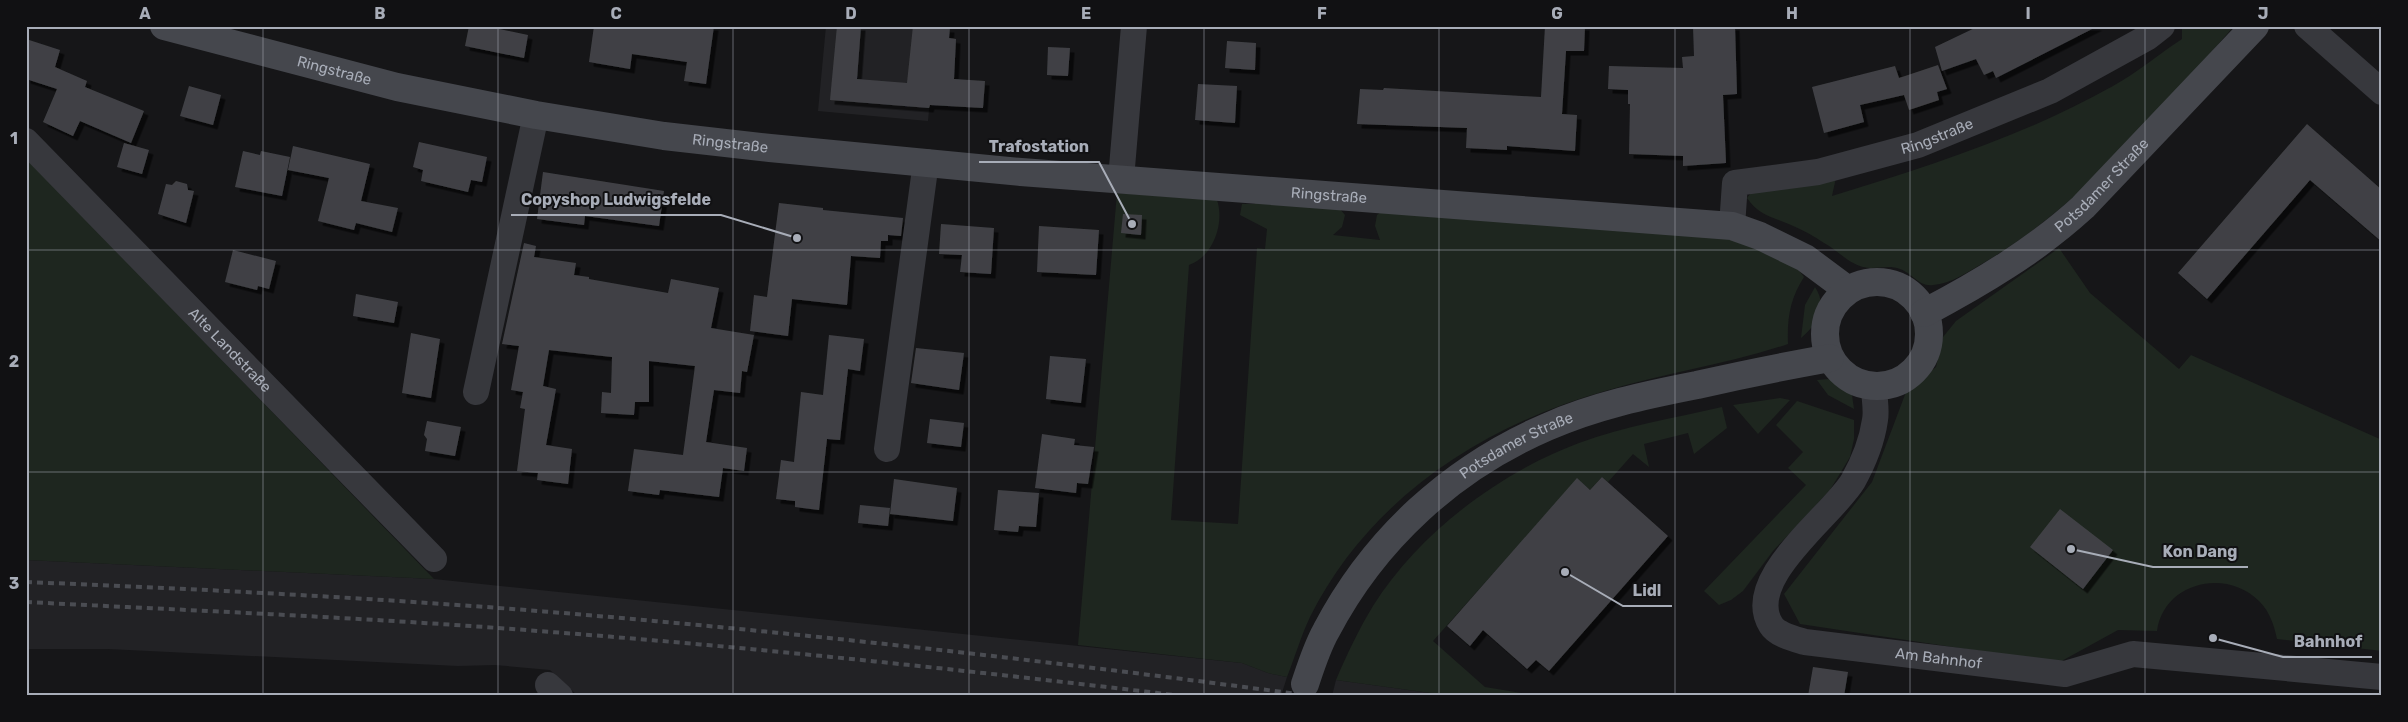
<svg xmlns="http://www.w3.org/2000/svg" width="2408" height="722" font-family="Rubik,sans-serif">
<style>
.built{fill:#222225}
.green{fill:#1e261f}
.building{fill:#404145;filter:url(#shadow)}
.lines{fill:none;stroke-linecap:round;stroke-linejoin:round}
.street{stroke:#37383d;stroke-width:26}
.secondary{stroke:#45474d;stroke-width:28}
.rail{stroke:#4a4c52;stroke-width:4;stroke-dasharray:6 5;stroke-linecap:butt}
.grid{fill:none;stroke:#a8adb8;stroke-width:1;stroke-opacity:0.55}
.labels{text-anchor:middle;stroke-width:4;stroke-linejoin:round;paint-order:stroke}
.street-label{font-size:15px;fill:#a8adb8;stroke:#111113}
.leader{fill:none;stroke:#a8adb8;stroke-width:2}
.callout-dot{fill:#a8adb8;stroke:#111113;stroke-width:2}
.callout-label{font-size:16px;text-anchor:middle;font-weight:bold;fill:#a8adb8;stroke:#111113;stroke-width:4;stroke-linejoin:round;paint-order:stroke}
.neatline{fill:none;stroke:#a8adb8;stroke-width:2}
.grid-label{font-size:16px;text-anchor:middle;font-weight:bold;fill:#a8adb8}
</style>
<defs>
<filter id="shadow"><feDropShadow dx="4.5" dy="4.5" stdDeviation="0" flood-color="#0009"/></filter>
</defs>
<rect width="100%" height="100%" fill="#161618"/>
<path class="built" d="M826,26H937L928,121L818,111Z
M26,560L434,579L1242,663L1268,673L1287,677L1281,696H578L550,670L495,665L458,666L108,649H26Z
M1336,680L1452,696H1332Z"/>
<path class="green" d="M2182,26H2234C2158,113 2085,203 1985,262C1969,271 1951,284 1933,285C1919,287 1912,273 1900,269C1888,264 1875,270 1863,267C1848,263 1837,250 1824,243C1814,236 1803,230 1791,225C1773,217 1759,216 1747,198L1754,189L1837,173L1832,196C1929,166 2024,136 2113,86C2137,73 2159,54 2182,39Z
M26,158L434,579L26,560Z
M1117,193L1217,200C1225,223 1213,257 1189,265L1171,520L1238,524L1257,248L1265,249L1267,229L1240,215L1242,204H1255V201L1339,208L1345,215L1342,227L1333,235L1380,240L1375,226L1377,215L1382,211L1738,238L1794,264L1804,277C1790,299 1787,318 1788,344C1728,364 1666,373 1605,391C1482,426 1369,499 1310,617C1301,636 1295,657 1287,677L1268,673L1242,663L1078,645Z
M2059,248L2090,293L2179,369L2191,355L2382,440V651L2277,639C2274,625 2270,612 2259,601C2226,568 2164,582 2157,631L2118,630L2058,663L1800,624L1784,594L1872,482L1906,392L1936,367L1943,337L1956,321Z
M1815,287C1828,306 1817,325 1801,338L1805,305Z
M1829,379L1844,383L1852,395L1854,409L1828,395L1817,380Z
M1780,398L1790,400L1758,434L1733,405Z
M1797,401L1854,420V439L1850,457L1830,490L1773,551L1743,591L1731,600L1719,605L1704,591L1806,485L1788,468L1803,452L1776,425Z
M1722,407L1727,428L1694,454L1688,433L1644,444L1649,467L1633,454L1608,482L1602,477L1590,490L1577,479L1433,641L1485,687L1540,696H1452L1336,680C1347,654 1359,629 1373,606C1418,534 1500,472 1579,443C1625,426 1674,418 1722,407Z"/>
<path class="building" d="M469,26H485L528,35L524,58L465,46Z
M594,26H714L706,84L684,81L687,62L632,54L630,69L589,62Z
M837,26H861L857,79L907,83L913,26L950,28L949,38L956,39L954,79L985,81L983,108L930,105L929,108L830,100Z
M1545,26H1585L1584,51H1566L1562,114L1577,115L1575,151L1507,146V150L1466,148L1467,128L1357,124L1360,89L1383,90L1384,88L1541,97Z
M1693,26H1735L1737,94L1723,95L1726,163L1683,166V156L1629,154L1630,104H1628V90L1608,89L1609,66L1683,68L1682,57L1694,56Z
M1979,26H2098L1996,78L1993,71L1984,75L1976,59L1942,71L1935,47Z
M26,39L60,50L55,67L87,81L85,87L144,111L131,143L80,121L73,136L43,122L57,89L26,79Z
M1227,41L1256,43L1255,70L1225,68Z
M1048,47L1070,48L1068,76L1047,75Z
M1938,65L1947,89L1937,92L1939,100L1909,110L1904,95L1860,105L1864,122L1824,133L1812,87L1895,66L1899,78Z
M1198,84L1237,86L1235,123L1195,120Z
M189,86L221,95L213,125L180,116Z
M2307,124L2382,190V242L2310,180L2207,299L2178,273Z
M419,142L487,157L482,182L471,180L468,192L421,181L423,170L413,167Z
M124,143L149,150L142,174L117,167Z
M293,146L370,164L361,201L398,208L392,232L356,223L354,230L318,221L329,178L288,170Z
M243,151L260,155L261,151L290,157L282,196L235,187Z
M543,172L664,191L659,226L585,216L584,225L537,219Z
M176,181L187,184L188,190L194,191L186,223L158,214L166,184L172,185Z
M779,203L823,208V210L903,218L901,236L888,235V241H881L880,258L851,256L847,305L792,299L788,336L750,331L754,295L767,297Z
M1123,214L1142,215L1141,235L1121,233Z
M941,224L994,228L991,274L960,272L962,255L939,254Z
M1039,226L1099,230L1096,275L1037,272Z
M524,243L536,246L534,257L576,263L574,275L589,277V279L668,293L671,279L719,288L711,328L754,335L747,372L742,371L740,393L714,390L706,442L747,448L744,471L723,468L719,497L660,490L659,495L628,491L634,449L683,455L695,366L649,361V402H635L634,415L601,413L602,392L611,393L612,357L549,350L543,386L556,389L546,445L572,449L568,484L537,480L538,473L517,471L525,409L520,408L523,392L511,390L519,346L502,344Z
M233,250L276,261L269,289L258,286L257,290L225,282Z
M356,294L398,302L394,323L353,316Z
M411,333L440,339L431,398L402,393Z
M829,335L864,339L860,371L848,369L840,440L827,439L819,510L795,507V501L776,499L781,460L794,462L801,392L823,395Z
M916,348L964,353L959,390L911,383Z
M1050,356L1086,359L1081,403L1046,399Z
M930,419L964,423L961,447L927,443Z
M427,421L461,427L455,456L425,451L427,439L424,435Z
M1042,434L1075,439L1074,445L1094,447L1088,484L1077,483L1076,493L1035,488Z
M1602,477L1668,536L1549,671L1536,660L1527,669L1483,630L1470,646L1447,626L1577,478L1590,490Z
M894,479L957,488L953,521L890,514Z
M998,490L1039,493L1036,527L1019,526L1018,532L994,530Z
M860,505L890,508L888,526L858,523Z
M2060,509L2113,550L2083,589L2030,547Z
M1813,667L1848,672L1844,696H1808Z"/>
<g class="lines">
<g class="street">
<path d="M2307,26L2382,92"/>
<path id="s1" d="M26,141L434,559"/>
<path d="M1121,179L1134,26"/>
<path id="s2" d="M1732,226L1735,183L1818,172L1918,145L2050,91L2148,37L2162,26"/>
<path id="s3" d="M1874,386C1874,397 1877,410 1875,420C1872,441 1863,463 1853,481C1833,515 1742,579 1771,625C1777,635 1795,639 1805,642L2065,674L2133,654L2382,677"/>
<path d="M476,392L536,115"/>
<path d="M887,449L926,162"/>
<path d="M548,685L560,696"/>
</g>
<g class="secondary">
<path id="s4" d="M164,26L397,87L536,115L664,136L770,148L1021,172L1732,226L1760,236L1805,258L1848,290"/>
<circle cx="1877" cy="334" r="52"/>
<path id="s5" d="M1924,313C1981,283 2036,250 2083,207L2255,26"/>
<path id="s6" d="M1305,684C1311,666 1317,647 1326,631C1374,539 1452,468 1547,427C1594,406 1646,395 1697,385C1741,375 1786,366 1830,358"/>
</g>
<path class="rail" d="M26,582C201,589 376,598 551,612C805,633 1059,662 1312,696
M26,602C201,611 376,618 551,632C762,648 973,671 1183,696"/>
</g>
<path class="grid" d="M263,26V696M498,26V696M733,26V696M969,26V696M1204,26V696M1439,26V696M1675,26V696M1910,26V696M2145,26V696M26,250H2382M26,472H2382"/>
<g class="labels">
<g class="street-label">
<text dy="5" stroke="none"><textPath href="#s4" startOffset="176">Ringstraße</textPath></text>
<text dy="5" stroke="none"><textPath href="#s2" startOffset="251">Ringstraße</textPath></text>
<text dy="5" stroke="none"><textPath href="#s4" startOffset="579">Ringstraße</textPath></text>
<text dy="5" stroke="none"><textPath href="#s5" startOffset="220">Potsdamer Straße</textPath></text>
<text dy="5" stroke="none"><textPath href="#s4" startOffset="1180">Ringstraße</textPath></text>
<text dy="5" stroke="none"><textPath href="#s1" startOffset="292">Alte Landstraße</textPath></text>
<text dy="5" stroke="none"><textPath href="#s6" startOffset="328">Potsdamer Straße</textPath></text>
<text dy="5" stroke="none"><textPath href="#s3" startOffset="448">Am Bahnhof</textPath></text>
</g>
</g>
<path class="leader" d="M1132 224L1099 162H979M797 238L721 215H511M2071 549L2153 567H2248M1565 572L1623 606H1672M2213 638L2283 657H2372"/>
<g class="callout-dot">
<circle cx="1132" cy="224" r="5"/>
<circle cx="797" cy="238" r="5"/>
<circle cx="2071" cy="549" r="5"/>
<circle cx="1565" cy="572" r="5"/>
<circle cx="2213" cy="638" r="5"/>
</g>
<g class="callout-label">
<text x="1039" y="152">Trafostation</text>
<text x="616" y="205">Copyshop Ludwigsfelde</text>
<text x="2200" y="557">Kon Dang</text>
<text x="1647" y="596">Lidl</text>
<text x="2328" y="647">Bahnhof</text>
</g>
<rect width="2408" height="722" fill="none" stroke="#111113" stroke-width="55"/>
<rect x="28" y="28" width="2352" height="666" class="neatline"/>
<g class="grid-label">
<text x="145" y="19">A</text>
<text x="380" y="19">B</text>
<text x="616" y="19">C</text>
<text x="851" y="19">D</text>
<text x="1086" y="19">E</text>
<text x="1322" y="19">F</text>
<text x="1557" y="19">G</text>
<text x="1792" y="19">H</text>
<text x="2028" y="19">I</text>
<text x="2263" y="19">J</text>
<text x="14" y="144">1</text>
<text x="14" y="367">2</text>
<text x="14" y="589">3</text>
</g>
</svg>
